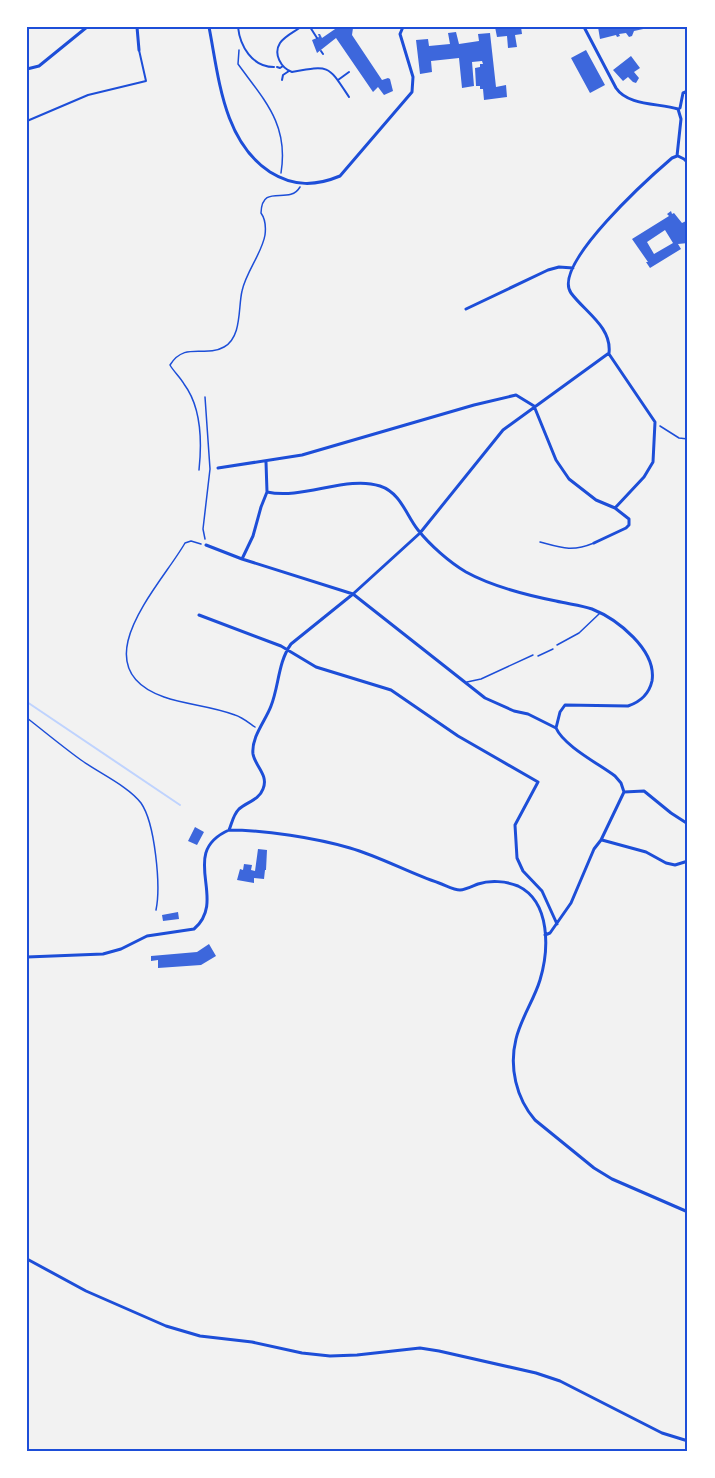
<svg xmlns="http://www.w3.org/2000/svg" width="715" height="1478" font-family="Roboto,sans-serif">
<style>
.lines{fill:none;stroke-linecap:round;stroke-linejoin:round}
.stream{stroke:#bfd3fe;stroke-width:2}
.building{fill:#3d67dc;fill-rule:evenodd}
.path{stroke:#1d4ed8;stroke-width:1.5}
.service{stroke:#1d4ed8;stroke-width:1.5}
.pedestrian{stroke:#1d4ed8;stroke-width:2}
.minor{stroke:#1d4ed8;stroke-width:3}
.neatline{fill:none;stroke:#1d4ed8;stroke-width:2}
</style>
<rect width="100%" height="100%" fill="#f2f2f2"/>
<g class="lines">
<path class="stream" d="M27,702L180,805"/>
</g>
<path class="building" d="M338,27L353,28L352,35L382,80L388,78L390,79L393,91L384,95L378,87L373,92L336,38L317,53L312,40L319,37L318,34H320L322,38Z
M495,27H521L522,34L515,35L517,47L508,48L507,36L497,37Z
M598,27H648V28L634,31L632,36L629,37L626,33L619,34L620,36L617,37L616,35L600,39Z
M456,32L459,44L479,41L478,34L490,33L496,87L506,85L507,97L484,100L483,89H480V86H476L475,68L480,67V64H483L482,61L472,62L474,86L462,88L459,58L431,61L432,72L420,74L416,40L428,39L429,46L450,44L448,33Z
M586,50L605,85L590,93L571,58Z
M631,56L640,68L634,72L639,78L636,83L633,82L628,77L623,81L613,70Z
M671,211L672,214L674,213L682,223L686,221L688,225V243L678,244L681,249L650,268L646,262H648L632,239L669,216L667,214ZM665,230L673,243L654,254L647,242Z
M195,827L204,832L197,845L188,841Z
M258,849L267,850L266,870H265L264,879L254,878V883L237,880L240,869L243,870L244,864L252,865L251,870L255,871Z
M178,912L179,919L163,921L162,915Z
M209,944L216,956L201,965L158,968V960L151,961V956L197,952Z"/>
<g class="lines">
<path class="path" d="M239,50L238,64C264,100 289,124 281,173
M660,426L679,438L688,439
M199,470C202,442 202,408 184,384C180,377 174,372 170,365C185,341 205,358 224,347C242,337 238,308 242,291C246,272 262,253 265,235C266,227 266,220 261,213C262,182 289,206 300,187
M205,539L203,529L210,469L205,397
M201,544L191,541L185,543C161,585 79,667 164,697C187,705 212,706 235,715C242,717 249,723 255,727
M538,656L553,649
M27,718C45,732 63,747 81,760C99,773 128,786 141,803C155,823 161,886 156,910"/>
<path class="service" d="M540,542C562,548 572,552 594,543
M557,645L579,633L599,614
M467,682L481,679L533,655"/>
<path class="pedestrian" d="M238,27C240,46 252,67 274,67
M301,27C294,32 285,36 280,43C273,54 281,68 292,72C330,65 328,65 349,97
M310,27L317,38
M321,51L323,54
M277,67L280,68L283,66
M282,80L283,75L289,71
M338,80L349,72
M27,121L88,95L146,81L139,50"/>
<path class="minor" d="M137,27L139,50
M209,27C219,78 223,141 270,172C294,187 316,186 340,176L412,92L413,77L400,34L403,27
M416,27H419
M584,27L616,88C628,106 659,103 678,109
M27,69L39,66L87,27
M678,109L680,108L683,93L688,91
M677,156L681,119L678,109
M678,156L684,159L688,163
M466,309L548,270L559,267L573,268
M609,354L655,422L653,462L644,477L615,508
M218,468L302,455L474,405L516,395L534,406L556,460L569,479L596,500L615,508L629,519V525L626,528L594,543
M267,492C303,500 347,475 380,486C401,493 406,515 418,530C430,545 449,562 466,572C493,587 526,595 556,601C568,604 581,605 592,609C617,619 657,650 652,681C649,694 640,702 628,706L565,705L560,712L556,728
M206,545L242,559L353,594L485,698L514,711L528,714L556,728C564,746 599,764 615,776L621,783L624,792
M242,559L253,536L261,507L267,492L266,462
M199,615L281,646L316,667L391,690L458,736L538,782L515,825L517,858L523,871L542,891L557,924
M624,792L644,791L671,813L688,824
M229,830C232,823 233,815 239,809C247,802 259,800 263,789C269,775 255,766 253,754C251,737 266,720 271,706C279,686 278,662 291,644L353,594L420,533L503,430L609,353C612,327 585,312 571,293C551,265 651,176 672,158L677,156
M602,840L646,852L666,863L675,865L688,861
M545,935L550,933L571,903L594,849L601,840L624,792
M27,957L103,954L121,949L147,936L194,929C229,899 177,853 229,830C265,830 316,838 350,848C381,857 409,873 439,883C445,885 454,890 460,890C465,890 473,886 478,884C490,880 506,881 518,886C551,902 549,950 540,980C534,1000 521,1018 516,1039C509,1067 516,1098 535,1120L594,1168L612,1179L688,1212
M27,1259L86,1291L166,1326L200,1336L252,1342L302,1353L330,1356L357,1355L420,1348L439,1351L536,1373L560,1381L662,1433L688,1441"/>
</g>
<rect width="715" height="1478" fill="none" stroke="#ffffff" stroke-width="57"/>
<rect x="28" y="28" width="658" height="1422" class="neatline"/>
</svg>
